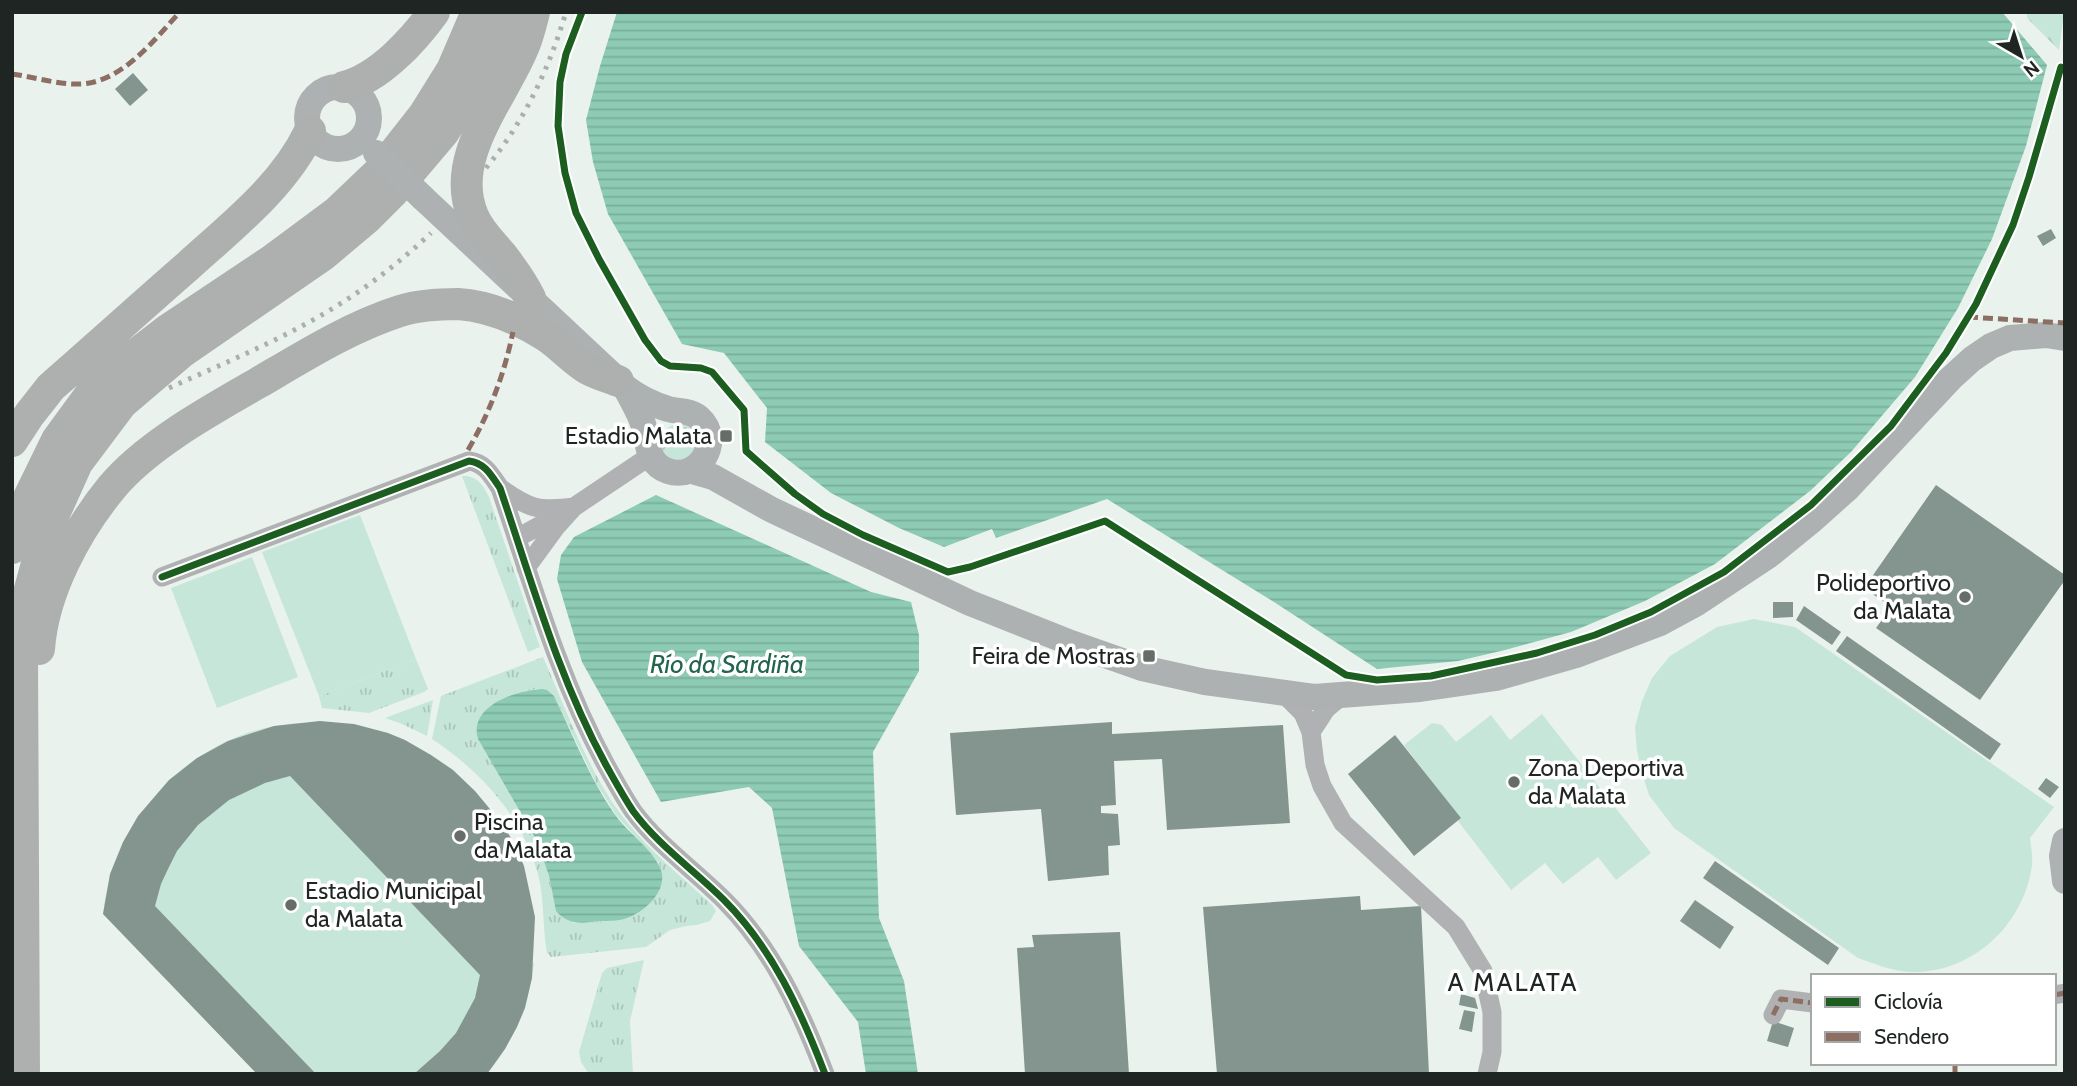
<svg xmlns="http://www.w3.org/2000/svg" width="2077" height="1086" font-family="Cabin,sans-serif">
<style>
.grass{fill:url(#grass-tufts);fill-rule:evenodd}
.forest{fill:url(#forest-firs)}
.pitch{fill:#c6e6d9}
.water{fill:url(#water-rules)}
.building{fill:#84958f}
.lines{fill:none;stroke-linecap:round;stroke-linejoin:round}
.minor{stroke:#b0b1b2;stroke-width:19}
.secondary{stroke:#aeb1b1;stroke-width:26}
.trunk{stroke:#aeb0b0;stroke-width:32}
.rail{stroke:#abafad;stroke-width:5;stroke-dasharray:3.5 7;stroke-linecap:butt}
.secondary-bridge{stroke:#aeb1b1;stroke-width:26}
.quiet{stroke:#8d6e63;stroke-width:5;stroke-dasharray:10 5;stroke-linecap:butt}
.cycleway-casing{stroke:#fff;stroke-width:11}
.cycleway{stroke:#1b5e20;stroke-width:7}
.poi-dot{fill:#666d69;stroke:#fff;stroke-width:2.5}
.labels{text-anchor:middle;stroke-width:7;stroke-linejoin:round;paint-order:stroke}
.poi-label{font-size:24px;fill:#1f2522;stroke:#fff;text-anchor:end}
.water-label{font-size:26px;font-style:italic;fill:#23644f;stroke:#fff}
.neighbourhood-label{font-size:26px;letter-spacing:2px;fill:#1f2522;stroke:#fff}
</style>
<defs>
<pattern id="grass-tufts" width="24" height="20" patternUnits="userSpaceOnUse" patternTransform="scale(1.75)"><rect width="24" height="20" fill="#c6e6d9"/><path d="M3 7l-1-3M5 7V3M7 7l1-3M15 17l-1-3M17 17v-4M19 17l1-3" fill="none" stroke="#aac5ba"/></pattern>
<pattern id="forest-firs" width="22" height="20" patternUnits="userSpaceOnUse" patternTransform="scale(1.75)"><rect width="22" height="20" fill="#c6e6d9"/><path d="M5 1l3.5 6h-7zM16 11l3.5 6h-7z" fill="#aac5ba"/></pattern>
<pattern id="water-rules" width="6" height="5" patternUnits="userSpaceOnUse" patternTransform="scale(1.75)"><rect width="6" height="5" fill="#8dcbb5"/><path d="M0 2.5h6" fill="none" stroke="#79ae9b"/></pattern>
</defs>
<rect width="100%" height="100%" fill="#eaf2ee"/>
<path class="grass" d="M661 442a18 18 0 1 1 36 0a18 18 0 1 1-36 0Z
M462,476C477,475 483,485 489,497L540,647L528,652Z
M543,657C566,709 589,773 623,817C648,850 682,877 712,905L716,911L710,921L697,925L686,926L670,930L646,947L551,957L547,953C543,930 544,906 540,883C527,821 483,773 432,739L441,696ZM536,689H542L554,696L596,783L617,816L659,863L662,877V882L656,895L642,909L633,915L619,920L574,923L555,906L549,876L537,841L478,739L481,719L487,710L525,691Z
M416,659L428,689L424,692L369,713L322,708L319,696Z
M433,700L427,736L402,724L385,718Z
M644,960L630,1021L633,1074H589L581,1062L579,1052L602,973L607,968Z"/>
<path class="forest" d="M2027,12H2064L2059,50L2027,18Z"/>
<path class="pitch" d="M360,515L416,659L319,696L262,552Z
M252,557L298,677L217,708L171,588Z
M1754,619L1795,627L2054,807L2030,838C2031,847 2033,856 2032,865C2024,925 1972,974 1910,972C1892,971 1875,964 1858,958L1674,828L1649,795L1643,776L1637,751L1635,727L1642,701L1652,678L1670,656L1717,627Z
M1542,714L1651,853L1616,880L1598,857L1563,884L1545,863L1511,890L1458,821L1460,818L1404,745L1432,723L1442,725L1456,742L1491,715L1510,740Z
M303,723L534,964C529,1004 513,1043 487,1074H257L103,914C114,813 200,726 303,723Z"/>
<path class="water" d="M617,12H2002L2047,65L2026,146L1992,239L1958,308L1915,377L1851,452L1810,491L1715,564L1645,601L1571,632L1505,650L1458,661L1377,669L1274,602L1107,499L996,538L992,529L944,547L899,528L831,493L765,442L767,408L724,353L682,344L608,214L593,162L586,120L600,66Z
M656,495L871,592L911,602L919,635V671L873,752L879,918L904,981L918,1074H866L858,1022L799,946L772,808L749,787L661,802L582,662L557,579L561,555L574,537Z
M542,689L547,690L554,696C574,737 591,783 619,820C631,835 659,855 662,874C665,893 644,912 627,918C619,921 610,921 601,921C583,923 569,926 556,911L549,876L537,841L478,739C468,706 517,690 542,689Z"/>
<path class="building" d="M133,73L148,90L130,106L115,89Z
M2051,229L2056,238L2043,246L2037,236Z
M1936,485L2065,575V580L1980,700L1876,628L1891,607L1864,588Z
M1773,602H1793V617L1773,618Z
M1804,606L1841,632L1832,645L1796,620Z
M1847,636L2001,744L1990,760L1836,651Z
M320,721L354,724L388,733L405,740L431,755L453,770L475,791L504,826L515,845L524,866L535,917L532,978L525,1008L517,1027L505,1049L487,1074H414L440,1051L456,1033L475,998L480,975L290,776L265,783L229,800L198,825L177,851L168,869L161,884L155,906L316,1074H257L103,914L110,874L123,842L138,816L169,780L197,758L228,741L274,726Z
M1112,722V734L1283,725L1290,823L1167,830L1162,759L1114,761L1116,805L1101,806V813L1118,814L1120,845L1108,846L1109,875L1048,881L1041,809L956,815L950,733Z
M1395,735L1461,818L1414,856L1348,774Z
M2046,778L2059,787L2050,798L2038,789Z
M1715,861L1839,948L1828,965L1703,878Z
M1360,896L1361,910L1421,906L1429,1074H1217L1203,907Z
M1695,900L1734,927L1720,949L1680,921Z
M1120,932L1129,1074H1025L1017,948L1034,947L1032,935Z
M1461,994L1475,998L1478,1009L1459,1005Z
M1464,1010L1475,1012L1472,1032L1459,1029Z
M1773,1021L1794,1028L1788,1047L1767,1041Z"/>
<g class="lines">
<path class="minor" d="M500,488C528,508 538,512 574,507L556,527L526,568
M517,538L574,507L650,456
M162,577L469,461C485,463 491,475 500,488C532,582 558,677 606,765C615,781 623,796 633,811C657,844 695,871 724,900C772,948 801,1011 825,1074
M1283,693L1303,713L1311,732L1315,765L1322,786L1343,823L1456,927L1483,971L1492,1012V1052L1487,1074
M1311,732L1326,709L1343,695
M2054,995L2065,993
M1773,1015L1781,999L1813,1003"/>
<path class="secondary" d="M307 118a31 31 0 1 1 62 0a31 31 0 1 1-62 0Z
M423,198L625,387C639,398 652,404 668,409C679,412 690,410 699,418C724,440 699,482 668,471C645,463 649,440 642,421C638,410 631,398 625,387
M692,471L713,477L772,510L970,603L1071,643L1142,668L1205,682L1314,697L1420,689L1496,678L1576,655L1660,623L1697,603L1768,556L1810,522L1847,489L1950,379L1972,359L1991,346L2010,338L2046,335L2065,338
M2065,841L2062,856L2065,881"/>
<path class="trunk" d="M344,87C379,78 413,41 434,12
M530,298C522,282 512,268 501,254C490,241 479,231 473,216C448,158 502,99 523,48C528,37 531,24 534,12
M12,441L29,415L51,387C97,347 142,306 188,266C232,226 284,186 310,131
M12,548L18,520L57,440L98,384L169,329L271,261L337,212L380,171L424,115L452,70L477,12
M39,649C43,592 76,531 112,487C147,445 211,410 258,383C304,356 350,327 400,311C419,305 438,304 458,304C490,306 519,319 546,336C561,346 573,360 588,369C597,374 608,377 618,381
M24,1074L22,657L26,604L45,534L77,463L122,403L182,352L323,255L367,218L393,192L443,133L459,107L493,48L506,12"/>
<path class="rail" d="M486,168C524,122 549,69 566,12
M169,388C220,365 271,344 320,316C360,293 397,265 431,233"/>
<path class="secondary-bridge" d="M376,153L423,198"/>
<path class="quiet" d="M12,74C35,77 58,85 82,84C123,81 154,40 180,12
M1968,317L2065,323
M468,450C490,412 504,375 513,332
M2054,995L2065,993
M1773,1015L1781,999L1813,1003
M1955,1074V1063"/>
<g class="cycleway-casing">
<path id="cycleway" d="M582,12L566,54L560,82L558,126L565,173L576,213L599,259L645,340L661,361L670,366L701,368L712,372L744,410L746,451L795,494L823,514L863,535L948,572L970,567L1105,521L1346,675L1377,680L1431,676L1537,653L1595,635L1651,612L1724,572L1811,505L1891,426L1946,353L1976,304L2013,225L2029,177L2061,67
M162,577L469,461C485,463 491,475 500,488C532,582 558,677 606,765C615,781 623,796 633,811C657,844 695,871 724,900C772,948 801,1011 825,1074"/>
</g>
<use href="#cycleway" class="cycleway"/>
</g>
<g class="poi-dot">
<rect x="719" y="429" width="14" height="14" rx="3.5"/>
<circle cx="1965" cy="597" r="7"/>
<rect x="1142" y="649" width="14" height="14" rx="3.5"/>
<circle cx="1514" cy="782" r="7"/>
<circle cx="460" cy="836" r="7"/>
<circle cx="291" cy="905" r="7"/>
</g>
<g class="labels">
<g class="poi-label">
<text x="712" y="444">Estadio Malata</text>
<text x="1951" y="591">Polideportivo<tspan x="1951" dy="28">da Malata</tspan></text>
<text x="1135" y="664">Feira de Mostras</text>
<text x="1528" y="776" text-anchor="start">Zona Deportiva<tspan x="1528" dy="28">da Malata</tspan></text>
<text x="474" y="830" text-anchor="start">Piscina<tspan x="474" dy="28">da Malata</tspan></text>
<text x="305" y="899" text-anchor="start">Estadio Municipal<tspan x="305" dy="28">da Malata</tspan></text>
</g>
<g class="water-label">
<text x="727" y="673">Río da Sardiña</text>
</g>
<g class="neighbourhood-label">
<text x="1513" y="991">A MALATA</text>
</g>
</g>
<rect width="2077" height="1086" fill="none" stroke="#1f2522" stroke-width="28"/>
<rect x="1811" y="974" width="245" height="91" fill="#ffffff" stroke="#a5a8a7" stroke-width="2"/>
<rect x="1825" y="997" width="35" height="10" fill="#1b5e20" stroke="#a5a8a7" stroke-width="2"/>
<text x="1874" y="1009" font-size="21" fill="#1f2522">Ciclovía</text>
<rect x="1825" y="1032" width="35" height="10" fill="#8d6e63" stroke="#a5a8a7" stroke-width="2"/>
<text x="1874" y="1044" font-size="21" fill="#1f2522">Sendero</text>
<g transform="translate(2021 56) rotate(141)" stroke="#ffffff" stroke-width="5" paint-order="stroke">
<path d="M0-5L12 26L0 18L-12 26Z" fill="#1f2522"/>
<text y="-10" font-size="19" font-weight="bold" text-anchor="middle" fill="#1f2522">N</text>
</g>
</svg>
